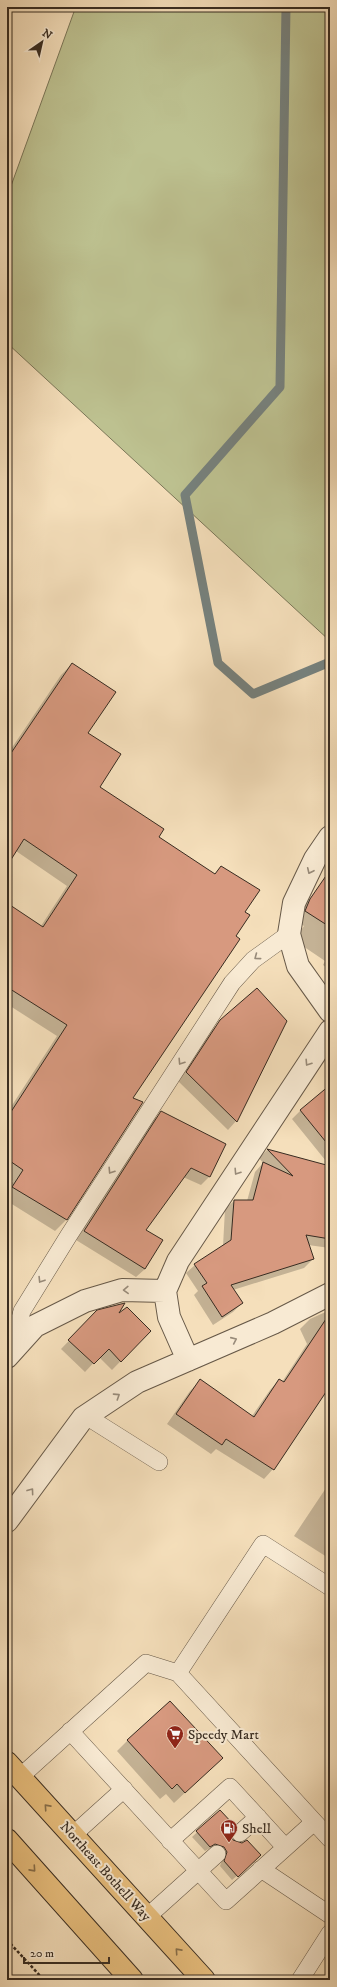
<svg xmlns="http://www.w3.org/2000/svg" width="337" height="1987" font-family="'IM FELL DW Pica',serif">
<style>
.green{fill:#bdc190;stroke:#7a7658}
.shadow{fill:#0003}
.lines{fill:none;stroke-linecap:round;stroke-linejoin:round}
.stream{stroke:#76817d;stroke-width:9}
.building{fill:#d7997f;stroke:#382c21}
.service-casing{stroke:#675948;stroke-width:18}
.minor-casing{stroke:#675948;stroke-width:24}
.primary-casing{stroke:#382c21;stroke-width:24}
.path{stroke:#382c21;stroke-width:2.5;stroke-dasharray:3 2;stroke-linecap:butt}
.service{stroke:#f8ead3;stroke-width:17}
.minor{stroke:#f8ead3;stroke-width:22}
.primary{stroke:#eac07e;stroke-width:22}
.oneway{stroke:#988b7a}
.oneway2{stroke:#886f4b}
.labels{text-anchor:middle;stroke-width:4;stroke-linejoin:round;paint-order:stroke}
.poi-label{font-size:14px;fill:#382c21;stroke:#f8ead3;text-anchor:start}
.street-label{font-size:14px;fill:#382c21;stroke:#f8ead3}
</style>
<rect width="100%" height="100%" fill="#f5dfbb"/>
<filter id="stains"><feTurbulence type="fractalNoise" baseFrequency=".005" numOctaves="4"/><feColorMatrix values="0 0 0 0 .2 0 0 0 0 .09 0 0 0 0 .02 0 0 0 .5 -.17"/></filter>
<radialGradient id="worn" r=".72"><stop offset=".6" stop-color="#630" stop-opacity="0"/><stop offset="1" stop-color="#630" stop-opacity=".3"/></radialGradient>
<path class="green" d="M73,7H330V641L7,343V197L75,9Z"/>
<path class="shadow" d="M72,664L98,787L158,837L214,875L221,867L243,912L132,1098L141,1103L66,1220L55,1231L7,1201V1191L13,1181L7,1177V1113L57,1036L7,1004V904L41,926L67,886L16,851L7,865V755L61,675Z
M320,886H330V970L323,965L325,961L294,940L304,926L296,921L300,910Z
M221,1021L236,1121L228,1130L178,1081L212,1030Z
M330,1100V1166L292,1119L301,1110Z
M161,1113L209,1177L201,1185L183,1177L144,1230L145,1269L136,1277L76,1240L152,1121Z
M267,1150L330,1167V1248L308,1245L313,1259L304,1268L233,1290L242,1303L233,1312L213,1325L194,1295L198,1291L186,1273L195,1265L223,1246L225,1209L234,1201H247L255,1172L263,1163L259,1158Z
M330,1310V1385L273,1469L264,1479L216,1449L211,1454L167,1424L190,1391L200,1381L252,1416L270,1390L279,1380L282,1382L307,1344L300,1329L310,1319Z
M98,1311L116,1316L150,1331L112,1370L99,1357L85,1372L61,1349Z
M330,1482V1559L294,1536Z
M128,1740L222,1758L174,1803L166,1794L160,1799L117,1751Z
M220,1811L229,1830L232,1841L255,1860L232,1880L220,1866L223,1858L220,1852L210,1848L205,1851L192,1837Z"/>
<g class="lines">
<path class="stream" d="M286,7L280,387L185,495L218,663L253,694L330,662"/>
</g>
<path class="building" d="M72,663L116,692L88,733L121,754L100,787L164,829L159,837L215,874L221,866L260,890L245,912L250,915L236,936L240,939L133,1098L143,1102L67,1220L12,1187L23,1170L7,1159V1118L67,1025L7,987V903L43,927L77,875L24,839L7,866V759Z
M330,870V927L305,911L310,899Z
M257,988L287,1021L237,1122L186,1072L220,1020Z
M330,1085V1147L300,1110Z
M161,1111L226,1144L210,1177L191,1168L146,1230L163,1240L145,1269L84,1231Z
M267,1149L330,1166V1239L306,1235L314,1259L231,1285L243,1303L222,1317L202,1286L207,1283L194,1264L231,1240L234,1200H253L263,1162L293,1176Z
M125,1303L119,1313L127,1307L151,1331L121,1362L109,1349L94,1364L68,1340L97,1310Z
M330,1313V1386L274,1470L226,1439L222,1445L176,1414L200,1379L254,1417L279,1379L284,1382Z
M170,1701L223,1758L185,1793L177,1784L172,1789L127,1740Z
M220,1810L234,1825L230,1830L233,1840L242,1843L247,1840L261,1855L238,1877L224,1861L227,1852L224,1847L215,1844L210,1847L196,1831Z"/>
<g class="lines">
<g class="service-casing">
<path id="service" d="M20,1342L19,1322L22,1311L69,1235L232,983L253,960L289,934
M86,1416L159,1462
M178,1673L263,1544L330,1587
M70,1731L226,1901L314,1822
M20,1777L146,1663L178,1673L330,1839
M240,1833L258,1817
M73,1835L124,1789
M170,1841L230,1787L285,1847
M261,1869L330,1915
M147,1917L217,1854
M300,1980L330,1933"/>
</g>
<g class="minor-casing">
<path id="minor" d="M330,837L315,859L294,903L289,934L298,966L330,1011
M7,1357L35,1326L85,1301L122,1290L165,1291
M188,1360L169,1317L165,1291L178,1261L330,1031
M7,1521L83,1418L137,1382L273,1323L330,1294"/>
</g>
<g class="primary-casing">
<path id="primary" d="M7,1763L204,1980
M7,1840L132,1980"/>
</g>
<path class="path" d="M7,1940L44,1980"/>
<use href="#service" class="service"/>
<use href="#minor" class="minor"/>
<use href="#primary" class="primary"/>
</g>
<defs><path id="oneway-chevron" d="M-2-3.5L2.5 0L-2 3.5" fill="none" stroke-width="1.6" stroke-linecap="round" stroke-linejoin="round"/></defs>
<g class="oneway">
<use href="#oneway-chevron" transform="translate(310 871) rotate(115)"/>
<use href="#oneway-chevron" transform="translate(257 957) rotate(143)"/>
<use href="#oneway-chevron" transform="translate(181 1062) rotate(123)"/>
<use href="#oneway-chevron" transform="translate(308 1063) rotate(123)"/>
<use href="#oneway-chevron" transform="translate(111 1171) rotate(123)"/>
<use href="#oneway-chevron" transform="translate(237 1172) rotate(123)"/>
<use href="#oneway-chevron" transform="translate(41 1280) rotate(122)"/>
<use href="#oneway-chevron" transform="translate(126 1290) rotate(178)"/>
<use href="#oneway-chevron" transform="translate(234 1340) rotate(-24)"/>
<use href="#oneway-chevron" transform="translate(117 1396) rotate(-33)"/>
<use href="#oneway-chevron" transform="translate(31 1491) rotate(-54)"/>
</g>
<g class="oneway2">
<use href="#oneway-chevron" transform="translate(47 1807) rotate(-132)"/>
<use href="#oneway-chevron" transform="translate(33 1869) rotate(48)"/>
<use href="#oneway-chevron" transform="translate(178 1951) rotate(-132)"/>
</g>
<defs>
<g id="supermarket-pin" transform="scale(0.9)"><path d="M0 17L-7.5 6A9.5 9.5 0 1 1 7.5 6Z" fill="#8f2418" stroke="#f8ead3"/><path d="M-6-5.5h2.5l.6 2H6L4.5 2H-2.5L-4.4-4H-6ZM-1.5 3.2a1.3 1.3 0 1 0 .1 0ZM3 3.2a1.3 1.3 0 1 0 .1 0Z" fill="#fff"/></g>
<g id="fuel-pin" transform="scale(0.9)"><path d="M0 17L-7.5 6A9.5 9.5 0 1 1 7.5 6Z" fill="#8f2418" stroke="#f8ead3"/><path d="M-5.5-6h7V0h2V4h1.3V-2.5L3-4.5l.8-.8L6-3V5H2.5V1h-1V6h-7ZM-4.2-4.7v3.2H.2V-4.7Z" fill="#fff"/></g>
</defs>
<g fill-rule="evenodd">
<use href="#supermarket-pin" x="175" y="1734"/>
<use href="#fuel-pin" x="229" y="1828"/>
</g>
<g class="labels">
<g class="poi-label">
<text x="188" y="1739">Speedy Mart</text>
<text x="242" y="1833">Shell</text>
</g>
<g class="street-label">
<text transform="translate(106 1871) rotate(48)" y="5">Northeast Bothell Way</text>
</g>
</g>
<rect width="337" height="1987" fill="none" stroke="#f5dfbb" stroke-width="24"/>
<rect x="8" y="8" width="321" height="1971" fill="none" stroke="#382c21" stroke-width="2"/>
<rect x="12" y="12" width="313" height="1963" fill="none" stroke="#382c21"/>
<g transform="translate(42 42) rotate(34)" stroke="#f8ead3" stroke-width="3" paint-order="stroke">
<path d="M0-3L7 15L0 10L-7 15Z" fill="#382c21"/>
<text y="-6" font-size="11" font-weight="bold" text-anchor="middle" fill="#382c21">N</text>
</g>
<path d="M24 1957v6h85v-6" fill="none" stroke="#382c21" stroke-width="2"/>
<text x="30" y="1957" font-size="12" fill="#382c21" stroke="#f8ead3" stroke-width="3" paint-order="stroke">20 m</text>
<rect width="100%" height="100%" filter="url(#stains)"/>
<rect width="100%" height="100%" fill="url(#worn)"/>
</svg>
